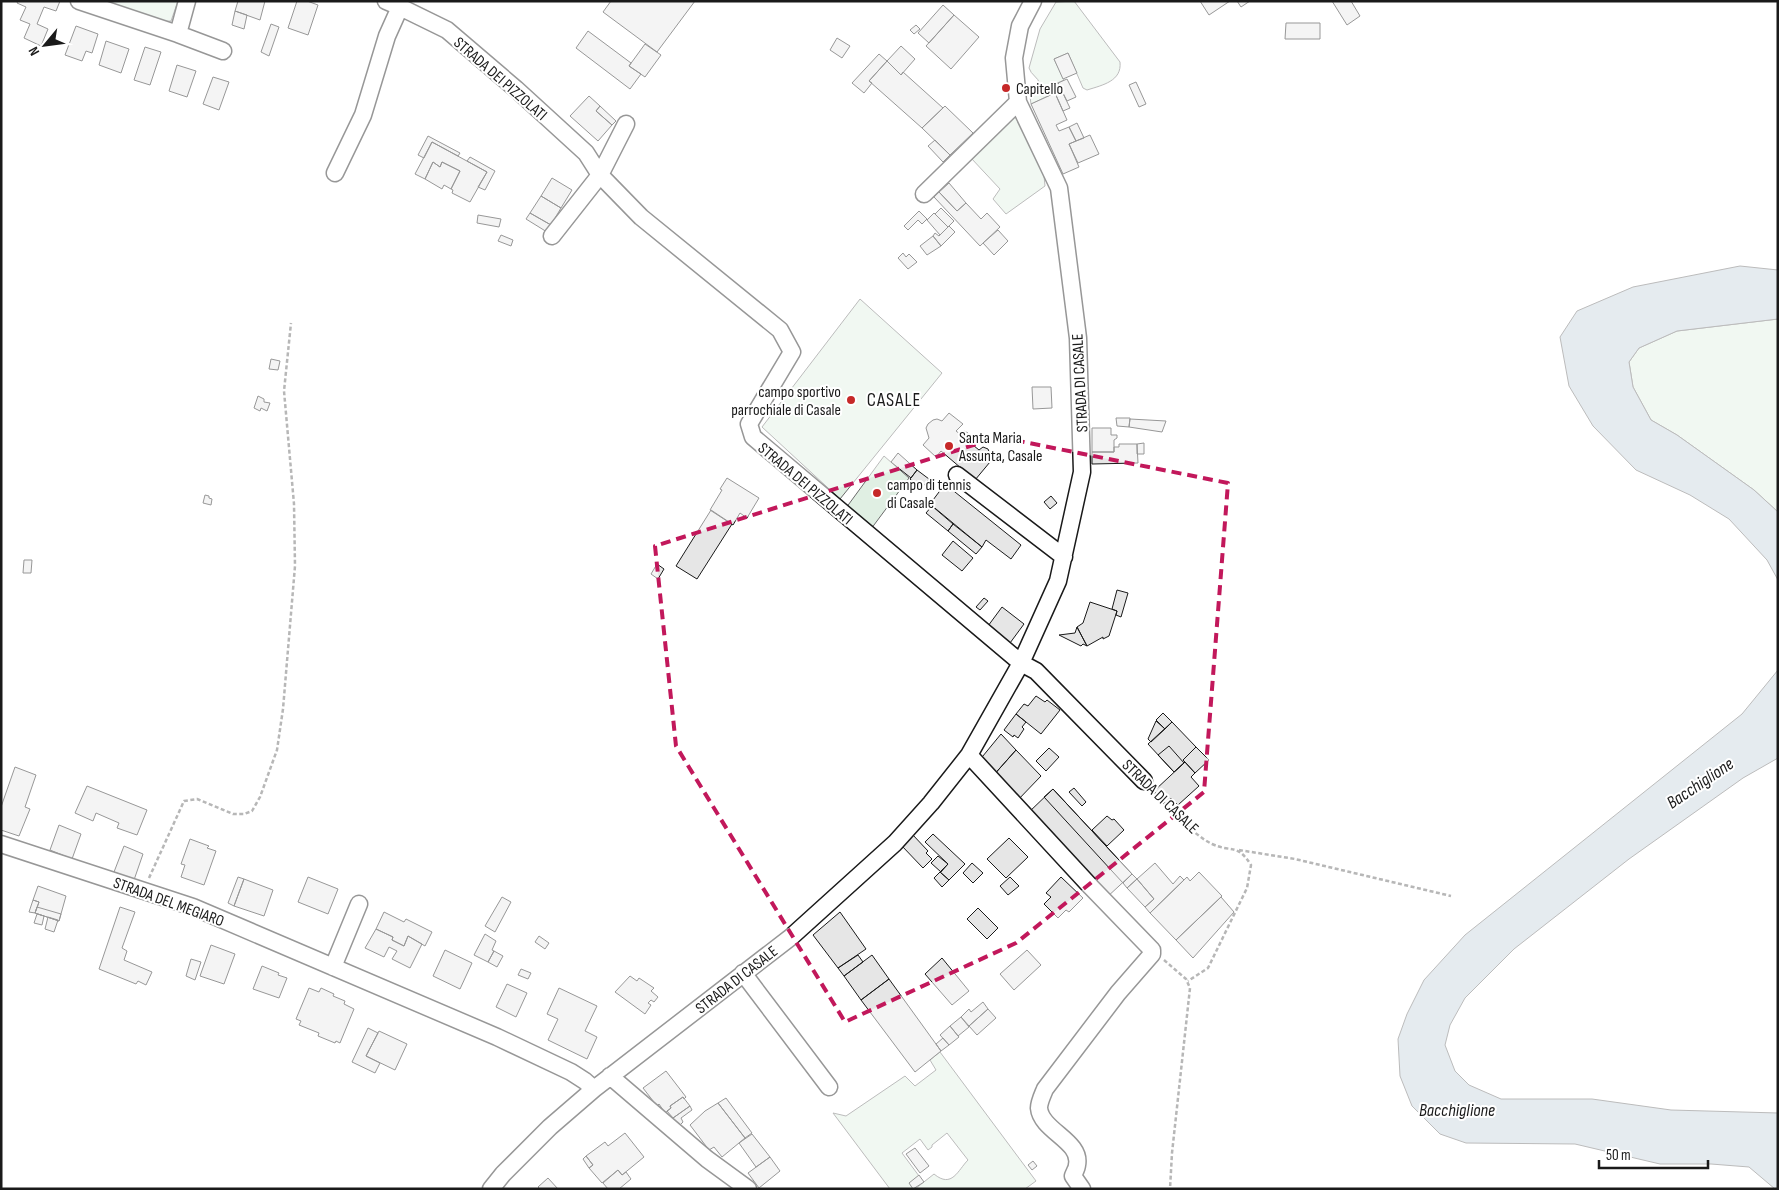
<svg xmlns="http://www.w3.org/2000/svg" width="1779" height="1190" font-family="'Sofia Sans Condensed',sans-serif">
<style>
.green{fill:#e0efe3;stroke:#6a6a6a}
.water{fill:#c6d2dc;stroke:#6a6a6a}
.building{fill:#e6e6e6;stroke:#1a1a1a}
.lines{fill:none;stroke-linecap:round;stroke-linejoin:round}
.minor-casing{stroke:#1a1a1a;stroke-width:19}
.path{stroke:#5f5f5f;stroke-width:2.5;stroke-dasharray:4 2.5;stroke-linecap:butt}
.minor{stroke:#fff;stroke-width:16}
.marked{fill:none;stroke:#c2185b;stroke-width:4;stroke-dasharray:10 6;stroke-linejoin:round}
.poi-dot{fill:#c62828;stroke:#fff;stroke-width:2}
.labels{text-anchor:middle;stroke-width:4;stroke-linejoin:round;paint-order:stroke}
.street-label{font-size:16px;fill:#1a1a1a;stroke:#fff}
.poi-label{font-size:16px;fill:#1a1a1a;stroke:#fff;text-anchor:start}
.water-label{font-size:18px;font-style:italic;fill:#1a1a1a;stroke:#fff}
.quarter-label{font-size:19px;letter-spacing:1px;fill:#1a1a1a;stroke:#fff}
</style>
<rect width="100%" height="100%" fill="#fff"/>
<path class="green" d="M99,1H178L171,21L158,22Z
M1074,1L1120,62C1122,81 1103,85 1087,90L1083,88L1068,53L1054,59L1064,80L1045,89L1048,96L1031,104L1029,90L1040,84C1038,77 1031,75 1029,68L1040,29L1056,2Z
M1014,116H1017L1044,176L1045,186L1006,214L993,199L1000,189L971,158Z
M860,299L942,373L840,499L762,427Z
M1778,319V512L1754,490L1677,435L1651,420L1633,387L1629,362L1639,348L1677,331Z
M884,456L909,478L871,529L846,508Z
M940,1052L1036,1181L1025,1189H915L934,1174C952,1189 958,1170 968,1160L947,1133L932,1145V1147L928,1150L920,1139L902,1153L919,1176L913,1189H890L833,1113L846,1116L905,1076L915,1086L936,1070L930,1060Z"/>
<path class="water" d="M1740,266L1778,270V319L1677,331L1639,348L1629,362L1633,387L1651,420L1677,435L1754,490L1778,512V580L1767,560L1729,519L1690,495L1636,470L1593,426L1569,386L1560,337L1577,311L1633,287Z
M1778,670V758L1743,778L1629,859L1514,949L1465,998L1450,1025L1445,1045L1455,1071L1469,1085L1501,1099H1592L1671,1110L1778,1113V1189H1775L1749,1167L1711,1164H1660L1575,1144L1466,1143L1440,1134L1412,1106L1400,1076L1398,1039L1407,1014L1424,980L1465,935L1742,714Z"/>
<path class="building" d="M18,1H60L56,11L44,7L37,24L48,29L41,46L24,38L30,24L20,20L26,7L17,3Z
M238,1H265L260,20L235,11Z
M297,1H307L318,5L308,35L288,28Z
M611,1H695L657,52L603,12Z
M1200,1H1230L1209,15Z
M1237,1H1250L1241,7Z
M1332,1H1351L1360,16L1347,25Z
M943,5L954,15L929,43L918,33Z
M235,11L247,15L244,29L232,25Z
M954,15L979,37L951,69L926,46Z
M1286,23H1320V39H1285Z
M271,24L279,27L269,56L261,52Z
M916,25L920,29L914,34L910,30Z
M76,26L98,34L92,53L86,51L82,61L65,55Z
M588,31L631,63L629,66L641,74L630,89L576,48Z
M837,38L850,46L842,58L830,50Z
M106,41L129,49L121,73L99,65Z
M645,44L661,55L645,77L629,66Z
M901,46L915,59L901,75L887,61Z
M145,47L161,52L150,85L134,80Z
M1068,53L1077,73L1063,79L1054,59Z
M879,54L887,61L869,81L872,83L864,93L852,83Z
M887,61L901,75L903,72L943,108L922,128L869,81Z
M177,65L196,71L187,97L169,91Z
M213,77L229,82L219,110L203,104Z
M1067,79L1076,97L1067,101L1058,83Z
M1136,82L1146,104L1139,107L1129,85Z
M1058,83L1070,108L1063,111L1055,93L1048,96L1045,89Z
M1055,93L1067,120L1056,125L1059,131L1069,127L1076,141L1069,144L1079,167L1063,174L1031,104Z
M589,96L600,106L596,111L612,125L598,141L570,116Z
M600,106L616,121L612,125L596,111Z
M945,106L973,133L950,155L922,128Z
M1077,123L1084,138L1076,141L1069,127Z
M1090,135L1099,154L1078,163L1069,144Z
M428,136L460,153L458,156L432,142L424,158L418,155Z
M935,140L950,155L943,162L928,146Z
M432,142L487,172L470,202L452,193L453,190L451,189L460,171L442,162L440,167L433,162L425,179L415,174Z
M470,157L495,171L485,190L478,187L487,172L467,161Z
M433,162L440,167L442,162L460,171L451,189L444,185L442,189L425,179Z
M552,178L572,190L561,208L541,196Z
M949,183L966,203L957,211L939,192Z
M939,192L957,211L966,203L981,219L987,213L1000,227L980,246L934,197Z
M541,196L561,208L551,225L530,213Z
M941,208L954,221L948,227L935,214Z
M919,211L927,219L922,224L918,220L908,230L904,226Z
M530,213L551,225L547,232L526,219Z
M934,213L948,227L940,235L927,220Z
M478,215L501,219L499,227L477,223Z
M949,226L955,232L941,246L933,236L935,233L939,236Z
M998,230L1008,241L994,255L983,243Z
M501,235L513,240L511,246L498,241Z
M933,236L941,246L927,255L920,246Z
M903,253L906,257L909,254L917,262L908,269L898,258Z
M271,359L280,361L278,370L269,369Z
M1032,387H1051L1052,408L1033,409Z
M258,396L264,399V402L270,403L267,411L261,408L260,411L254,408Z
M949,413L963,424L956,431L960,434L964,431L968,433L970,436L968,441L979,450L983,447L988,449L990,454L986,458L990,462L975,480L941,451L936,457L923,445L929,438L926,428L928,424L933,420L937,419L942,421Z
M1116,418H1130L1129,427L1117,426Z
M1130,419L1166,421L1162,432L1129,427Z
M1092,428H1111V435H1117V438L1114,440V452H1092Z
M1144,443V454H1137V444Z
M1119,444H1137L1138,463L1092,464V452H1114V447H1119Z
M898,453L917,470L911,478L891,462Z
M917,470L929,479L921,489L910,479Z
M727,478L759,498L747,518L740,513L733,525L710,510L722,490L720,489Z
M945,484L1021,545L1011,559L986,540L982,547L930,504Z
M205,495L209,496V498L212,499L211,505L203,503Z
M1051,496L1057,503L1050,509L1044,502Z
M932,506L953,524L948,531L926,513Z
M711,510L732,524L697,579L676,566Z
M953,524L982,547L976,554L948,531Z
M953,541L973,558L962,571L942,555Z
M24,560H32L31,573H23Z
M657,564L664,569L658,579L651,574Z
M1117,590L1128,593L1121,617L1116,615L1117,611L1112,609Z
M984,598L988,601L980,610L976,607Z
M1090,602L1117,611L1109,636L1103,639V637L1087,646L1077,627L1083,623Z
M1002,607L1024,624L1010,643L988,626Z
M1077,627L1087,646L1083,644L1081,646L1059,635L1075,633Z
M1036,696L1045,702L1047,700L1060,710L1041,734L1016,714L1024,704L1028,706Z
M1163,713L1172,722L1165,729L1156,720Z
M1016,714L1026,722L1022,727L1024,729L1018,738L1014,735L1013,737L1004,730Z
M1156,721L1165,729L1151,742L1148,739Z
M1172,722L1196,747L1183,760L1185,762L1174,772L1148,744Z
M1001,734L1016,750L992,777L978,762Z
M1169,746L1184,763L1174,772L1158,755Z
M1196,747L1209,760L1195,773L1183,760Z
M1049,748L1059,757L1046,771L1036,761Z
M1016,750L1041,776L1015,803L992,777Z
M1185,762L1195,773L1191,777L1199,786L1178,805L1171,798L1166,803L1154,791Z
M15,767L36,775L25,807L30,809L19,836L1,830V807Z
M87,786L147,810L137,835L117,828L119,823L96,813L93,821L75,813Z
M1074,788L1086,802L1082,806L1069,792Z
M1053,789L1132,874L1123,883L1044,797Z
M1053,789L1132,874L1106,898L1027,814Z
M1107,816L1112,820L1114,819L1124,830L1107,846L1092,830Z
M59,825L81,834L72,859L50,850Z
M912,834L928,851L926,853L932,859L923,868L901,845Z
M933,834L965,864L949,880L940,872L948,864L925,842Z
M1009,838L1028,857L1006,878L987,859Z
M190,839L209,846L207,848L216,851L204,885L181,877L185,865L181,864Z
M124,846L143,854L134,880L114,872Z
M938,856L948,864L941,872L931,863Z
M972,863L983,873L973,883L963,873Z
M1155,863L1173,884L1180,876L1184,880L1150,913L1145,907L1154,899L1137,879Z
M940,872L949,880L942,887L934,878Z
M1199,872L1222,896L1176,940L1150,913L1187,877L1190,881Z
M1132,874L1137,879L1127,888L1123,883Z
M238,877L244,879L234,906L228,903Z
M308,877L338,889L328,914L298,902Z
M1010,877L1019,886L1008,895L1000,886Z
M1061,877L1083,898L1069,912L1066,910L1058,918L1044,904L1051,897L1046,893Z
M244,879L273,890L264,916L234,906Z
M1137,879L1154,899L1145,907L1127,888Z
M38,886L66,896L59,921L35,913L39,902L33,900Z
M502,897L511,902L495,932L485,926Z
M1221,897L1234,912L1193,958L1176,940Z
M33,900L39,902L35,913L29,912Z
M37,907L61,914L59,921L35,913Z
M120,907L135,912L122,948L127,951L124,960L152,972L146,985L138,981L136,984L99,969Z
M978,908L998,928L987,939L967,919Z
M384,912L404,922L406,919L432,932L425,946L408,936L404,946L392,940L393,937L376,929Z
M840,912L866,949L838,968L813,935Z
M37,914L44,916L42,925L34,923Z
M48,917L58,920L54,932L45,929Z
M376,929L393,937L392,940L404,946L408,936L422,944L410,968L392,959L397,951L389,947L384,957L365,948Z
M485,934L496,941L492,950L494,951L488,962L474,955Z
M539,936L549,943L545,949L535,942Z
M211,945L235,954L224,984L200,976Z
M445,950L472,963L460,989L433,976Z
M1027,950L1041,965L1014,990L1000,974Z
M494,951L503,956L497,967L488,962Z
M858,955L863,962L844,976L838,968Z
M872,955L889,979L861,1000L844,976Z
M942,958L969,991L952,1005L925,974Z
M191,959L201,962L195,980L186,976Z
M262,966L279,973L278,975L287,978L279,998L253,989Z
M521,969L531,973L528,979L518,975Z
M630,976L637,981L639,978L654,988L651,991L658,997L654,1002L651,1000L648,1003L651,1005L645,1014L615,992Z
M889,979L941,1051L915,1072L861,1000Z
M507,984L527,993L516,1017L496,1007Z
M309,988L319,992L321,988L334,994L333,996L345,1001L344,1004L354,1009L340,1043L336,1041L335,1043L318,1036L319,1033L299,1025L301,1021L296,1019Z
M559,988L597,1006L585,1031L597,1037L587,1059L548,1040L558,1019L547,1014Z
M983,1002L988,1009L969,1026L961,1017L969,1009L971,1012Z
M988,1009L996,1018L977,1035L969,1026Z
M961,1017L969,1027L958,1036L950,1026Z
M950,1026L959,1037L949,1045L940,1035Z
M368,1028L378,1033L366,1056L380,1063L375,1073L352,1062Z
M379,1031L407,1044L395,1070L366,1056Z
M943,1038L949,1045L941,1051L936,1044Z
M666,1071L686,1097L684,1099L683,1097L670,1106L671,1108L665,1113L659,1104L657,1106L643,1088Z
M683,1097L690,1106L673,1118L667,1111L671,1108L670,1106Z
M726,1098L752,1133L745,1138L718,1103Z
M718,1103L745,1138L722,1157L714,1147L709,1150L690,1125L705,1111Z
M690,1106L692,1110L681,1118L683,1122L679,1126L673,1118Z
M625,1133L644,1157L622,1175L618,1170L602,1183L589,1168L593,1165L586,1156L605,1142L608,1146Z
M752,1134L770,1157L756,1167L739,1143Z
M915,1148L929,1166L920,1173L906,1154Z
M586,1156L593,1165L589,1168L583,1159Z
M770,1157L780,1171L759,1188L748,1173Z
M1033,1161L1037,1166L1032,1170L1028,1165Z
M618,1170L622,1175L626,1172L631,1179L619,1189H608L603,1183Z
M919,1175L924,1182L913,1189L909,1183Z
M548,1178L558,1189H540L538,1187Z"/>
<g class="lines">
<g class="minor-casing">
<path id="minor" d="M79,1L178,34L187,1
M386,1L400,7L447,30L516,89L586,153L600,175L641,217L780,330L792,352L749,424L753,437L1021,663L1036,671L1144,781
M178,34L223,51
M335,173L363,115L387,36L400,7
M924,194L1018,102
M552,236L600,175L626,124
M957,475L1064,557
M969,755L1091,887L1152,950V954L1118,993L1045,1089C1043,1094 1039,1102 1039,1108C1041,1131 1082,1141 1077,1165C1077,1168 1074,1173 1073,1176L1082,1189
M1,844L193,907L497,1037L571,1072L585,1081L594,1089
M333,967L359,904
M743,973L829,1087
M610,1076L707,1159L748,1189
M491,1189L503,1174L550,1127L594,1089L791,937L895,843L931,803L969,755L1021,663L1058,581L1082,472L1078,338L1059,188L1018,102L1014,58L1020,26L1033,1"/>
</g>
<path class="path" d="M1154,792C1170,809 1192,834 1212,844C1232,853 1237,843 1251,865L1247,888L1208,968L1188,981
M1239,850L1295,859L1451,896
M149,878L184,801L197,799L233,814H244L252,811L260,797L277,750L283,709L295,566L294,504L284,391L291,323
M1164,960L1186,979L1190,988L1172,1153L1170,1189"/>
<use href="#minor" class="minor"/>
</g>
<path d="M0 0H1779V1190H0ZM999,437L1228,483L1204,792L1016,943L845,1022L676,746L655,546Z" fill="#fff" fill-opacity=".55" fill-rule="evenodd"/>
<path class="marked" d="M999,437L1228,483L1204,792L1016,943L845,1022L676,746L655,546Z"/>
<g class="poi-dot">
<circle cx="1006" cy="88" r="5"/>
<circle cx="851" cy="400" r="5"/>
<circle cx="949" cy="446" r="5"/>
<circle cx="877" cy="493" r="5"/>
</g>
<g class="labels">
<g class="street-label">
<text transform="translate(501 78) rotate(41)" y="6">STRADA DEI PIZZOLATI</text>
<text transform="translate(1079 383) rotate(-93)" y="6">STRADA DI CASALE</text>
<text transform="translate(806 483) rotate(40)" y="6">STRADA DEI PIZZOLATI</text>
<text transform="translate(1161 796) rotate(44)" y="6">STRADA DI CASALE</text>
<text transform="translate(169 901) rotate(20)" y="6">STRADA DEL MEGIARO</text>
<text transform="translate(736 979) rotate(-38)" y="6">STRADA DI CASALE</text>
</g>
<g class="poi-label">
<text x="1016" y="94">Capitello</text>
<text x="841" y="397" text-anchor="end">campo sportivo<tspan x="841" dy="18">parrochiale di Casale</tspan></text>
<text x="959" y="443">Santa Maria<tspan x="959" dy="18">Assunta, Casale</tspan></text>
<text x="887" y="490">campo di tennis<tspan x="887" dy="18">di Casale</tspan></text>
</g>
<g class="water-label">
<text transform="translate(1700 783) rotate(-34)" y="6">Bacchiglione</text>
<text x="1457" y="1116">Bacchiglione</text>
</g>
<g class="quarter-label">
<text x="894" y="406">CASALE</text>
</g>
</g>
<rect width="1779" height="1190" fill="none" stroke="#1a1a1a" stroke-width="5"/>
<g transform="translate(45 45) rotate(241)" stroke="#ffffff" stroke-width="4" paint-order="stroke">
<path d="M0-4L9 19L0 12L-9 19Z" fill="#1a1a1a"/>
<text y="-8" font-size="14" font-weight="bold" text-anchor="middle" fill="#1a1a1a">N</text>
</g>
<path d="M1599 1160v8h109v-8" fill="none" stroke="#1a1a1a" stroke-width="2.5"/>
<text x="1606" y="1160" font-size="15" fill="#1a1a1a" stroke="#ffffff" stroke-width="4" paint-order="stroke">50 m</text>
</svg>
